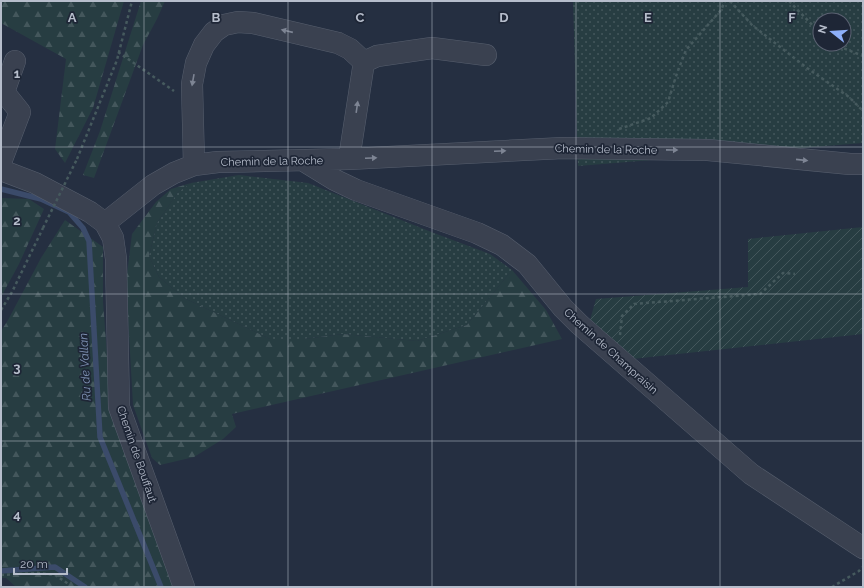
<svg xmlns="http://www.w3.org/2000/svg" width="864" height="588" font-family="Raleway,sans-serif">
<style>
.grass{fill:url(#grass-dots);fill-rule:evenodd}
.forest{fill:url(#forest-firs)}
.garden{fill:url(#garden-furrows)}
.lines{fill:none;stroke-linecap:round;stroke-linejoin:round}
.stream{stroke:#3b4b6a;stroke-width:5.5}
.minor-casing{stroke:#575f6e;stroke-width:22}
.path{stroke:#465a5e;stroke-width:2.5;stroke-dasharray:3 3;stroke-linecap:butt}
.minor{stroke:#3a4150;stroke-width:21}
.path-bridge{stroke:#465a5e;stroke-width:2.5;stroke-dasharray:3 3;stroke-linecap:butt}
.oneway{fill:#7e8594}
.grid{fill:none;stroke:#b6bdcb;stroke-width:1;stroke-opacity:0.55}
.labels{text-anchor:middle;stroke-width:3.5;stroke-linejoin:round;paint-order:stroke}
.street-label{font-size:11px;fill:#b6bdcb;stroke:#1e2636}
.water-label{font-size:12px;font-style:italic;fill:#7d90b2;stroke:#1e2636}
.grid-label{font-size:13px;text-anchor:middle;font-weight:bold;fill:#b6bdcb;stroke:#1e2636;stroke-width:3.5;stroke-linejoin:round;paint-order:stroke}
</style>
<defs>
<pattern id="grass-dots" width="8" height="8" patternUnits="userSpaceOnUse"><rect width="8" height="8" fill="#273d42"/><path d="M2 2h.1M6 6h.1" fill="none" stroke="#44575c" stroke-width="1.8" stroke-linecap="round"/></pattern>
<pattern id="forest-firs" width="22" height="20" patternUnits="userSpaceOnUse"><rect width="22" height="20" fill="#273d42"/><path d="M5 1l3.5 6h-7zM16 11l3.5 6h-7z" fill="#44575c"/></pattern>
<pattern id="garden-furrows" width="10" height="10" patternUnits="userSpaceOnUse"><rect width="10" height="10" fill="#273d42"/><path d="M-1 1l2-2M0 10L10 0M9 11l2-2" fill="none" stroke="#44575c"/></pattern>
</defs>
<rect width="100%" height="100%" fill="#252f41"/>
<path class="grass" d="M573,1H863V143L578,166ZM820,20H844V44H820Z
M239,175L308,183L434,233L490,254L512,270L467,325L417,341L343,334L304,339H270L184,298L159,277L149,256L157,223L178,192L191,183Z"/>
<path class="forest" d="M1,1H124L93,108L65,163L55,149L66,59L1,23Z
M141,1H165L157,19L143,45L94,178L83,175L100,131Z
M191,183L178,192L157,223L149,256L159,277L184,298L270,339H304L343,334L417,341L467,325L512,270L546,310L562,339L232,414L236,427L223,439L194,457L160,465L152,458L133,405L126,282L132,234L156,202L171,189Z
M1,198L29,199L44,209L19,264L1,297Z
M65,220L103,247V302L111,407L176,587H16L6,578H1V331L8,320L41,258Z"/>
<path class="garden" d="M863,227V334L632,359L590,320L596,299L748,287V239Z"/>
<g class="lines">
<path class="stream" d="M1,189L41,199L69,212L83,228L89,241L100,437L161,587
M1,571L55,567L85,587"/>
<g class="minor-casing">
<path id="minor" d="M364,62L377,56L432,48L486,55
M304,161L335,180L356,190L477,233L502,245L527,264L563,308L579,324L751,474L863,548
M1,162L20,112L4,92L15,61
M194,165L192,84L196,63L204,45L214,32L224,25L238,22L253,23L338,43L350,49L364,62L349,159
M1,170L35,183L90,212L105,223L113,238L116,259L119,407L184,587
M105,223L153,185L174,173L194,165L218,162L349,159L563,148L708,150L850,164H863"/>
</g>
<path class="path" d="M730,1L752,25L807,68L849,97L863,111
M789,1L820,33
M833,44L863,56
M118,52L174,91
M619,129L651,118L668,102L677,73L686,50L721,10L725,1
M77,159L117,60L132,1
M1,310L12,292L43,228
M620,335L622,316L634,304L760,294L783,273L795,274
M1,575L38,573L55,575L73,587
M832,587L859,571L862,567"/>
<use href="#minor" class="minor"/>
<path class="path-bridge" d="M43,228L77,159"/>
</g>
<defs><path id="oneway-solid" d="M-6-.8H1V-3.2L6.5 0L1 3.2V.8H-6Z"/></defs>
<g class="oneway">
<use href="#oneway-solid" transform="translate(287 31) rotate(-167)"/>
<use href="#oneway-solid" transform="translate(193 80) rotate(100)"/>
<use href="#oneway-solid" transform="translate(357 107) rotate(-82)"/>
<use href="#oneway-solid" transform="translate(672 150) rotate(1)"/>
<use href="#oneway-solid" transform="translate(500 151) rotate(-3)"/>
<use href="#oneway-solid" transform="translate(371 158) rotate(-3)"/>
<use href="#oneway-solid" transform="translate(802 160) rotate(6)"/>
</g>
<path class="grid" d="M144,1V587M288,1V587M432,1V587M576,1V587M720,1V587M1,147H863M1,294H863M1,441H863"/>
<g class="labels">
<g class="street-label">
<text transform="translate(606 149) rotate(1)" y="4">Chemin de la Roche</text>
<text transform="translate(272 161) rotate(-1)" y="4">Chemin de la Roche</text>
<text transform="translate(611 351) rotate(42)" y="4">Chemin de Champraisin</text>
<text transform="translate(137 454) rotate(71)" y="4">Chemin de Bouffaut</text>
</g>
<g class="water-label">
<text transform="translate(85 367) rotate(-93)" y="4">Ru de Vallan</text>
</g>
</g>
<g class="grid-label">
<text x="72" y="22">A</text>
<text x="216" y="22">B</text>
<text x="360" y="22">C</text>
<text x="504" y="22">D</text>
<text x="648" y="22">E</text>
<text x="792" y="22">F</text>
<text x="17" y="78">1</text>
<text x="17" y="225">2</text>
<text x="17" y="372">3</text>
<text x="17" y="519">4</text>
</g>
<rect width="864" height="588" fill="none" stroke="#b6bdcb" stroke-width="4"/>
<g transform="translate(832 32) rotate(287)"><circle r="19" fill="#1e2636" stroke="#5b6272"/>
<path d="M0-3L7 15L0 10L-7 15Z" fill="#8daff9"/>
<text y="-6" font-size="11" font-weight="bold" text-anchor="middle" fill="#b6bdcb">N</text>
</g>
<path d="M14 568v6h53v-6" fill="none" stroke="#b6bdcb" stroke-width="2"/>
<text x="20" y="568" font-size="12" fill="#b6bdcb" stroke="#1e2636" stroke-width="3" paint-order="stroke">20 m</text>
</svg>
